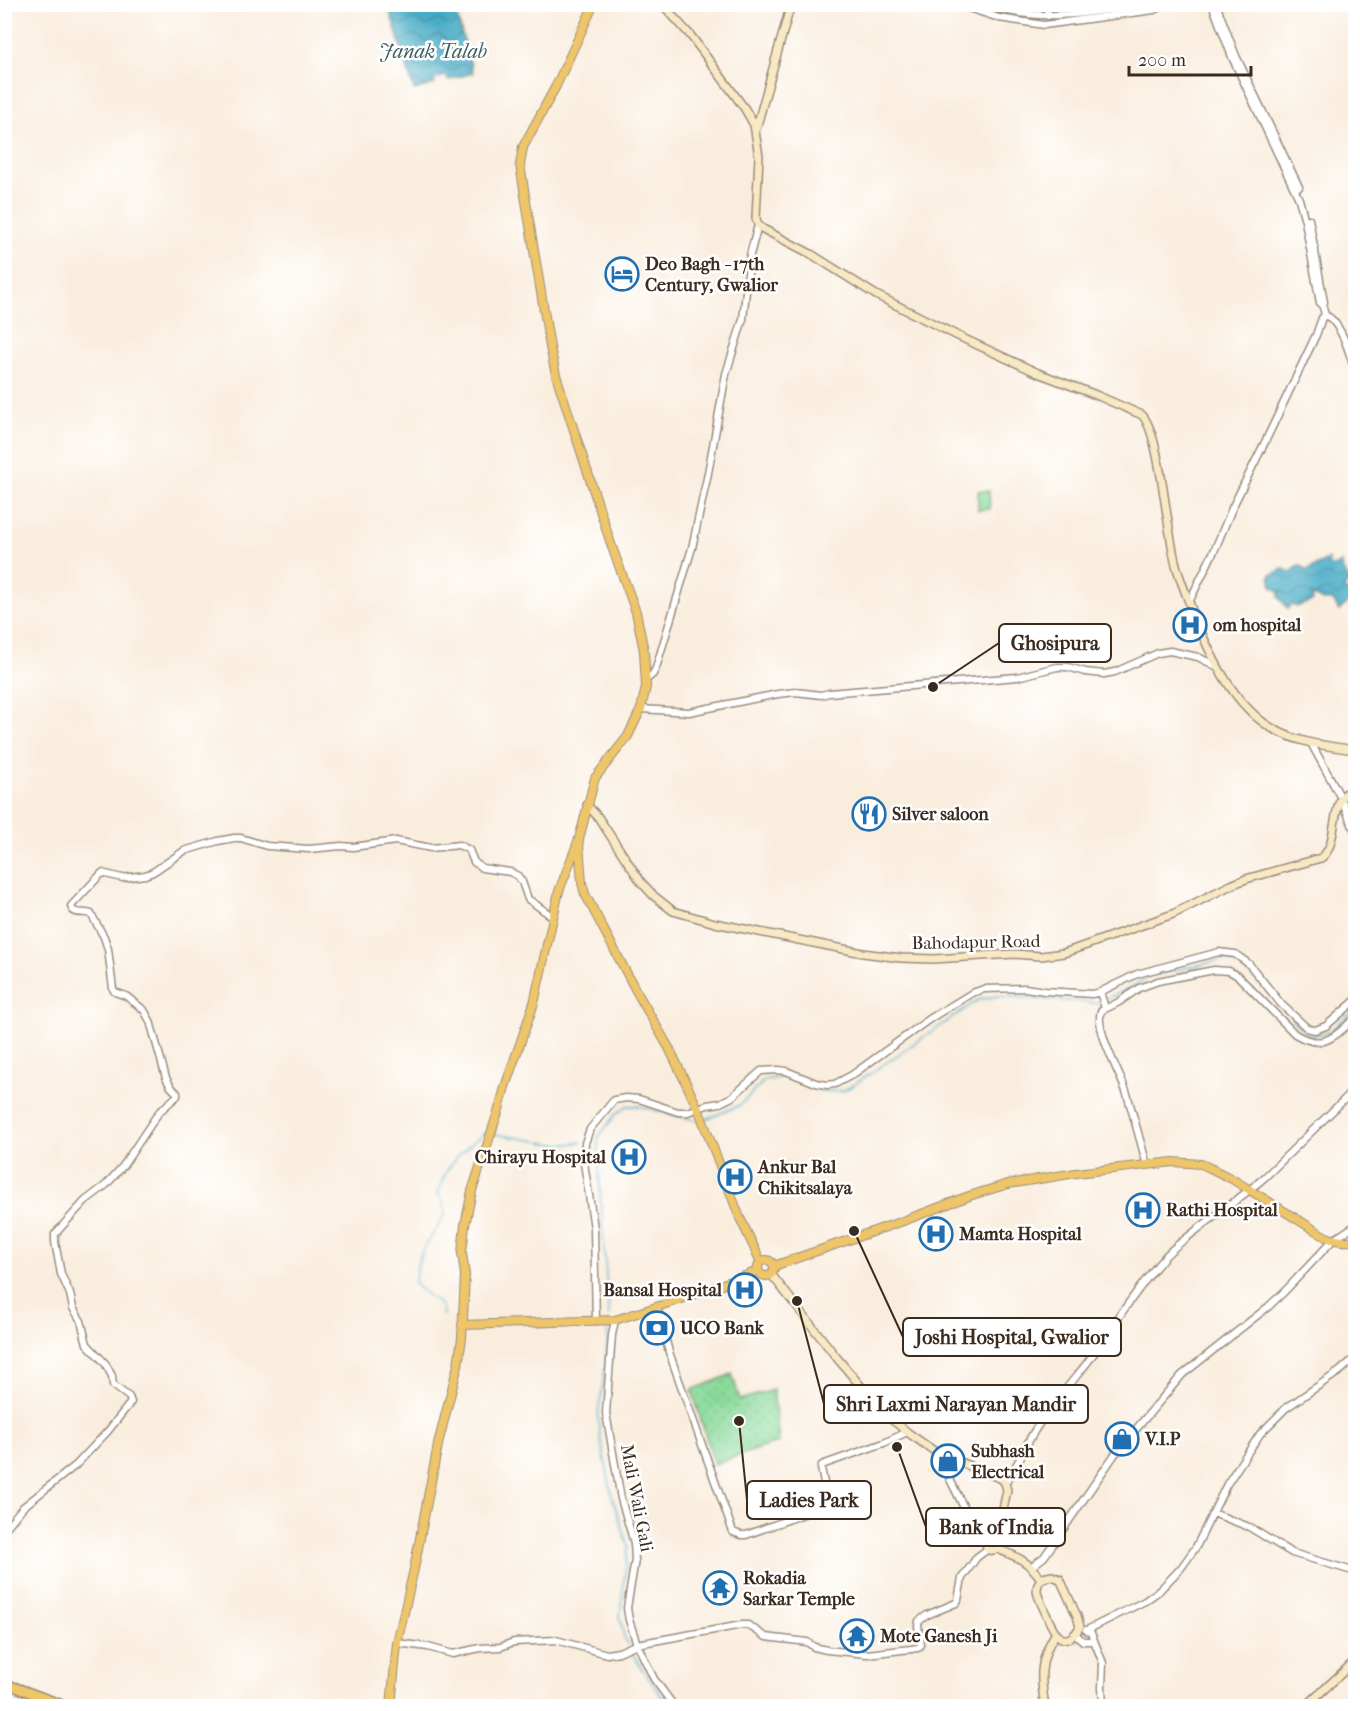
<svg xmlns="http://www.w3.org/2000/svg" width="1360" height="1711" font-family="'IM FELL French Canon',serif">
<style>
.park{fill:url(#park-dots);stroke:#62825c;stroke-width:1.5}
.pitch{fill:#89d99a;stroke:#62825c;stroke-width:1.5}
.water{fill:url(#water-waves);stroke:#406b72;stroke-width:1.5}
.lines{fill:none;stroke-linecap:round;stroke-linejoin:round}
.stream{stroke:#46acc6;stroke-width:1.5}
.tertiary-casing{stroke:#9a8c7e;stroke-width:9}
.secondary-casing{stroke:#9a8c7e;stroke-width:10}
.primary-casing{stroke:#9a8c7e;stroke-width:10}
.trunk-casing{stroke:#9a8c7e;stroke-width:11}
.tertiary{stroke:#fff;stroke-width:6}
.secondary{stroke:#f8e8c3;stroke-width:7}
.primary{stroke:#eec569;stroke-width:8}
.trunk{stroke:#eec569;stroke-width:8}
.labels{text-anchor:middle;stroke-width:5;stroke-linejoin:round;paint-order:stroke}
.poi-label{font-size:18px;font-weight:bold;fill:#3b2a1e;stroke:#fff;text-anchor:start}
.street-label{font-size:18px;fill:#3b2a1e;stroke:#fff}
.water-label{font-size:20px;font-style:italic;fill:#3f5e61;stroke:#fff}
.leader{fill:none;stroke:#3b2a1e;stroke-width:2}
.callout-dot{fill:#3b2a1e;stroke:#fff;stroke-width:2}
.callout{fill:#fff;stroke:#3b2a1e;stroke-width:2}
.callout-label{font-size:20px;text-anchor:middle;font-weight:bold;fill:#3b2a1e}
</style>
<defs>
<pattern id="park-dots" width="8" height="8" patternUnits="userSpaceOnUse" patternTransform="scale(1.5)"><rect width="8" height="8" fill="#89d99a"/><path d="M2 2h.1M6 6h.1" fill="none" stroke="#77ba84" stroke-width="1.8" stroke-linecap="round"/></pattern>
<pattern id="water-waves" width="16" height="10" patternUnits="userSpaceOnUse" patternTransform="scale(1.5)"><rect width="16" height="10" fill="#46acc6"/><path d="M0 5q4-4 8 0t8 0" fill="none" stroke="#3c8ca0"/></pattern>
</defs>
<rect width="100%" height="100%" fill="#fff"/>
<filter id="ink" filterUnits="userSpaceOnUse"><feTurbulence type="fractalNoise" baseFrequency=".0167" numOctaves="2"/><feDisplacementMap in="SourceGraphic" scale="12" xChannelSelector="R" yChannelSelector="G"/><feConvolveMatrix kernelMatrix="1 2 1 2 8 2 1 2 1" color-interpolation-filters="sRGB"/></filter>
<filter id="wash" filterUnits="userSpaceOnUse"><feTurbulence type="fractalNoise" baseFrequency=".008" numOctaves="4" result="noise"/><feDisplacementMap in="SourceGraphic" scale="24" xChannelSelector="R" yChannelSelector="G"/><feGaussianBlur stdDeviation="1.35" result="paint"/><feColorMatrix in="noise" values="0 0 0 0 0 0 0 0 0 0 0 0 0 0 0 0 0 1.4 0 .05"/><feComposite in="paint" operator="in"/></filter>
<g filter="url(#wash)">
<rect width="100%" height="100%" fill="#f9eddd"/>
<path class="park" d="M732,1374L740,1400L773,1390L779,1442L714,1464L692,1390Z"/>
<path class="pitch" d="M978,491H989L990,509L978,510Z"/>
<path class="water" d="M388,5H454L473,73L448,80L446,76L434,79L435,84L414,90Z
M1328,559L1329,566H1337L1342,562L1343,570L1351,582L1343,587L1354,596L1339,611L1333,600L1323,601L1312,595L1313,601L1296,607L1292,604L1288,609L1279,597L1280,592L1272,587L1270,575L1283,569L1291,572L1300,565L1307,571C1314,566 1321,564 1328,559Z"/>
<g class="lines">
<path class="stream" d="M791,15L795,4
M1104,1000L1134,986L1150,976L1225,959L1241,965L1270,994
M1291,1018L1301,1028L1312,1035L1328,1033L1356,1008
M706,1119L740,1105L765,1080L787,1076L822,1091H843L855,1084L978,1000L998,996L1096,1003L1100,1002
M494,1134L537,1141
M541,1142C555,1145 568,1145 582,1142
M443,1316L442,1306L415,1285C415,1269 420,1253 429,1240C434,1230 444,1223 445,1211C445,1204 441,1199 438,1193C447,1162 460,1153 484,1133L489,1134
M609,1316L600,1193L598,1138L615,1115L627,1106H638L698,1121
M608,1324L606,1361L598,1416L600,1435L612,1496L628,1547L620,1616L624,1637L629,1645
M631,1650L642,1669L669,1706"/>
</g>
</g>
<g filter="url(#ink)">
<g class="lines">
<g class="tertiary-casing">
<path id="tertiary" d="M956,4L999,18L1044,25L1154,10L1164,5
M984,4C1036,24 1091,13 1144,4
M1047,4L1048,16
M1212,4L1232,57L1299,199L1305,221L1320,303L1323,307L1325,315
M1216,4L1236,56L1299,187
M1309,219L1324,302L1323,307
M1189,602L1215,549L1233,506L1266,440L1316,335L1322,318L1325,315C1342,322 1351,358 1356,375
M646,680L653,674L656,668L692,548L708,473L726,374L743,319L750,255L758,225
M641,709L689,712L778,694L796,692L821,695L829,693L1017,677L1057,667H1068L1085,672L1104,674L1115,672L1158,653L1170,651L1198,657L1218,667
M1311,743L1341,798L1356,834
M1100,992L1105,1008
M1147,1165C1140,1141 1134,1117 1127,1094C1121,1075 1094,1029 1101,1011L1119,1002L1139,988L1158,981L1214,970L1229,971L1238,976L1295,1034C1324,1051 1334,1037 1356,1017
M657,1307L669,1352L733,1532L741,1535H746L820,1508L827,1502V1498L821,1468L822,1465L884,1443L907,1432
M615,1320L612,1335L606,1413L621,1499L634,1543L635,1560L627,1608L629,1620L637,1644L654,1679L674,1706
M596,1321L594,1228L584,1163L585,1143L590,1129L614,1100L626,1098L639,1099L678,1112H688L707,1105L720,1103L732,1097L761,1071L778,1070L786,1071L816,1083L827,1085L835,1084L852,1075L931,1018L972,993L984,989L1025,988L1045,991L1092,994L1100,992L1137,974L1219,952L1235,954L1249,964L1282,1005L1307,1028L1315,1030L1326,1026L1356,1000
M937,1453L974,1528L988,1543
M1005,1483C1019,1465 1026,1442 1039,1424C1054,1403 1071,1383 1087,1363C1112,1328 1133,1293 1162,1260C1170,1250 1180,1243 1189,1236C1214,1216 1241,1198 1265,1177L1356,1088
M1213,1513L1249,1527L1292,1553L1356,1572
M4,1530L23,1507L76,1465L108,1431L131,1402L129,1397L113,1385L112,1376L105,1363L87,1344L81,1321L73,1308L70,1294L61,1274L55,1242V1234L85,1201L106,1185L123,1166L159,1112L177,1096V1093L171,1087L166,1078L150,1021L144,1010L126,996L115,992L113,989L108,949L104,937L91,914C84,911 73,916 71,906L102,873L122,878L145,875L153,872L184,851L218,841L234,838H241L267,846L309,849L341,846L353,847L396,841L431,848L459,845L469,850L474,862L482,868L510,872L518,876L522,882L528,899L553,917
M1031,1567L1044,1557L1115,1454L1182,1375L1268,1307L1285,1291L1333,1240L1356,1225
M1086,1630L1091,1633L1103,1663L1102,1687L1103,1706
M1087,1630L1145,1601L1160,1590L1181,1568L1196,1547L1227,1484L1260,1434L1286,1408L1340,1371L1356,1357
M1075,1634L1083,1641H1094
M397,1643L428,1647L453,1654L480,1648L500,1647L514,1642L556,1640L607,1654L619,1652L637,1644L742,1625H748L766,1637L807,1642L814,1647L827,1650L867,1654L911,1649L918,1648L921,1645L918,1626L919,1621L927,1615L956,1603L958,1600L962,1578L977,1557L988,1549"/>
</g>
<g class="secondary-casing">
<path id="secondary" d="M662,4L691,36L745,109L754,125L759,156L756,218L758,225L763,229L811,254L876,295L958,336L1038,373L1096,395L1142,415C1155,428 1162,482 1165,502C1168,522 1171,542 1175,561C1179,578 1187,596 1193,613C1209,652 1229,697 1264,723C1290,742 1325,746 1356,750
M756,129L791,4
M587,805L598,817L641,882L654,896L673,911L715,923L863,953L901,958L934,959L1014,954L1041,956L1064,953L1173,914L1231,885L1246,879L1321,858C1336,848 1332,815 1341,799C1344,794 1351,789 1356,786
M771,1274L837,1358L882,1411L907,1432L937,1453L1002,1479L1005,1483L1007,1490L997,1539L994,1543
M986.5 1546a4.5 4.5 0 1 1 9 0a4.5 4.5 0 1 1-9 0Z
M995,1548C1015,1556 1028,1560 1041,1579
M1052,1576L1060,1579L1077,1616L1080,1627C1063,1654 1053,1630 1046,1614C1043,1607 1038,1598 1037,1591C1037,1589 1038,1584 1039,1582C1042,1577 1047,1577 1052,1576Z
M1045,1706C1040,1678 1039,1660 1055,1634
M1306,1706L1356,1660"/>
</g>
<g class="primary-casing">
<path id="primary" d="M579,843L582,883L585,894L635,989L669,1048L686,1083L699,1111L740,1218L761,1262
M758 1268a8 8 0 1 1 16 0a8 8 0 1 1-16 0Z
M774,1266L903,1221L969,1196L1008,1184L1076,1173L1173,1162L1201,1164L1208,1167L1232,1179L1326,1237C1336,1241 1345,1242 1356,1241
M462,1325L615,1320L691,1296L758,1271
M391,1706L397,1643L414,1569L439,1440L458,1365L462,1338L465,1275L462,1253L465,1225L472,1191L500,1106L505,1087L534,1003L559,891L579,839L595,778L628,736L641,709L646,687L644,651L636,612L612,547L556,375L550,347L520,165L523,147L556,86L594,4"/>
</g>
<g class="trunk-casing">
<path id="trunk" d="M4,1683L66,1706"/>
</g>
<use href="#tertiary" class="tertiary"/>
<use href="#secondary" class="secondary"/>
<use href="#primary" class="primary"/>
<use href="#trunk" class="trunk"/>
</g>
</g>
<defs>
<g id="hotel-ring" transform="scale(1.725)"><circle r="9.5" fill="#fff" stroke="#1f6fb2" stroke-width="1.5"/><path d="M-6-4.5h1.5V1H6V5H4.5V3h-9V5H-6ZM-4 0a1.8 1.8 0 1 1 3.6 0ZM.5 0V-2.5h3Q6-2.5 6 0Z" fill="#1f6fb2"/></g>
<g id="hospital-ring" transform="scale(1.725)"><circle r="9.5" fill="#fff" stroke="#1f6fb2" stroke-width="1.5"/><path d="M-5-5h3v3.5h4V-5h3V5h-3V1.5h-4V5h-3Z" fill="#1f6fb2"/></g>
<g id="restaurant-ring" transform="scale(1.725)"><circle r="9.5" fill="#fff" stroke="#1f6fb2" stroke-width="1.5"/><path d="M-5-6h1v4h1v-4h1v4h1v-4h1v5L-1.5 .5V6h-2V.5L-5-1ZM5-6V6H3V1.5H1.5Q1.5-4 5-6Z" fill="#1f6fb2"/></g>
<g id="bank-ring" transform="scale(1.725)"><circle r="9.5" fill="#fff" stroke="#1f6fb2" stroke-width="1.5"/><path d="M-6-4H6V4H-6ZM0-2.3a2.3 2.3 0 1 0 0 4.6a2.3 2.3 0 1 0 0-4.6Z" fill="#1f6fb2"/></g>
<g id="shop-ring" transform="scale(1.725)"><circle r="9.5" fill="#fff" stroke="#1f6fb2" stroke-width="1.5"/><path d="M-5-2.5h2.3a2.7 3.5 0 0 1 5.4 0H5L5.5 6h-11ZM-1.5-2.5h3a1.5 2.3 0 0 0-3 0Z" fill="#1f6fb2"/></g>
<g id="temple-ring" transform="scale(1.725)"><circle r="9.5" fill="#fff" stroke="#1f6fb2" stroke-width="1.5"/><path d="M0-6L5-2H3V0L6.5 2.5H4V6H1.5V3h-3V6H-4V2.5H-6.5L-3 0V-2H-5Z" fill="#1f6fb2"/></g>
</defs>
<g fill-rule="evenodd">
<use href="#hotel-ring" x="622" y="274"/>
<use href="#hospital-ring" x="1190" y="625"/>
<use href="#restaurant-ring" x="869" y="814"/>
<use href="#hospital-ring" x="629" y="1157"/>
<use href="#hospital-ring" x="735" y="1177"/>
<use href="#hospital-ring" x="1143" y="1210"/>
<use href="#hospital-ring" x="936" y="1234"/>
<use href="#hospital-ring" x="745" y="1290"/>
<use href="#bank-ring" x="657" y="1328"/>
<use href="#shop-ring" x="1122" y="1439"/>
<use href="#shop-ring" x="948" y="1461"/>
<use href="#temple-ring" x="720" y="1588"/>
<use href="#temple-ring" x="857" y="1636"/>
</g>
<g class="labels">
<g class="poi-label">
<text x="645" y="270">Deo Bagh - 17th<tspan x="645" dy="21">Century, Gwalior</tspan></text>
<text x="1213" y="631">om hospital</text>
<text x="892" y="820">Silver saloon</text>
<text x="606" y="1163" text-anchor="end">Chirayu Hospital</text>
<text x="758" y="1173">Ankur Bal<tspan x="758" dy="21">Chikitsalaya</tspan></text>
<text x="1166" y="1216">Rathi Hospital</text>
<text x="959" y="1240">Mamta Hospital</text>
<text x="722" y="1296" text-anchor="end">Bansal Hospital</text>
<text x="680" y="1334">UCO Bank</text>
<text x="1145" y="1445">V.I.P</text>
<text x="971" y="1457">Subhash<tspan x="971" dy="21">Electrical</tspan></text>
<text x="743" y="1584">Rokadia<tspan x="743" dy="21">Sarkar Temple</tspan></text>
<text x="880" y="1642">Mote Ganesh Ji</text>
</g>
<g class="street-label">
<text transform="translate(976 942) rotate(-1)" y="6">Bahodapur Road</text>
<text transform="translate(637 1498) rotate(79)" y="6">Mali Wali Gali</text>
</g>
<g class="water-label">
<text x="433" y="58">Janak Talab</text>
</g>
</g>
<path class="leader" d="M933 687L999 643M854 1231L903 1337M797 1301L824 1404M739 1421L747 1500M897 1447L926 1527"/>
<g class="callout-dot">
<circle cx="933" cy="687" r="6"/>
<circle cx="854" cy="1231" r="6"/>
<circle cx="797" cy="1301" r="6"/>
<circle cx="739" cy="1421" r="6"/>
<circle cx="897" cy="1447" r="6"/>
</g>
<g class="callout">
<rect x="999" y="624" width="112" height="38" rx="6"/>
<rect x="903" y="1318" width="218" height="38" rx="6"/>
<rect x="824" y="1385" width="264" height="38" rx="6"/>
<rect x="747" y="1481" width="124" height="38" rx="6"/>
<rect x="926" y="1508" width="139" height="38" rx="6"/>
</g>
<g class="callout-label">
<text x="1055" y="650">Ghosipura</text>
<text x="1012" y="1344">Joshi Hospital, Gwalior</text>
<text x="956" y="1411">Shri Laxmi Narayan Mandir</text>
<text x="809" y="1507">Ladies Park</text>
<text x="996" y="1534">Bank of India</text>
</g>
<rect width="1360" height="1711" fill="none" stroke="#fff" stroke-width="24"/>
<path d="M1129 66v9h122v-9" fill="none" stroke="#3b2a1e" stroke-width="3"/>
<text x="1138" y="66" font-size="18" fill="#3b2a1e" stroke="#ffffff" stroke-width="4.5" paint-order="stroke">200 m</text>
</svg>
